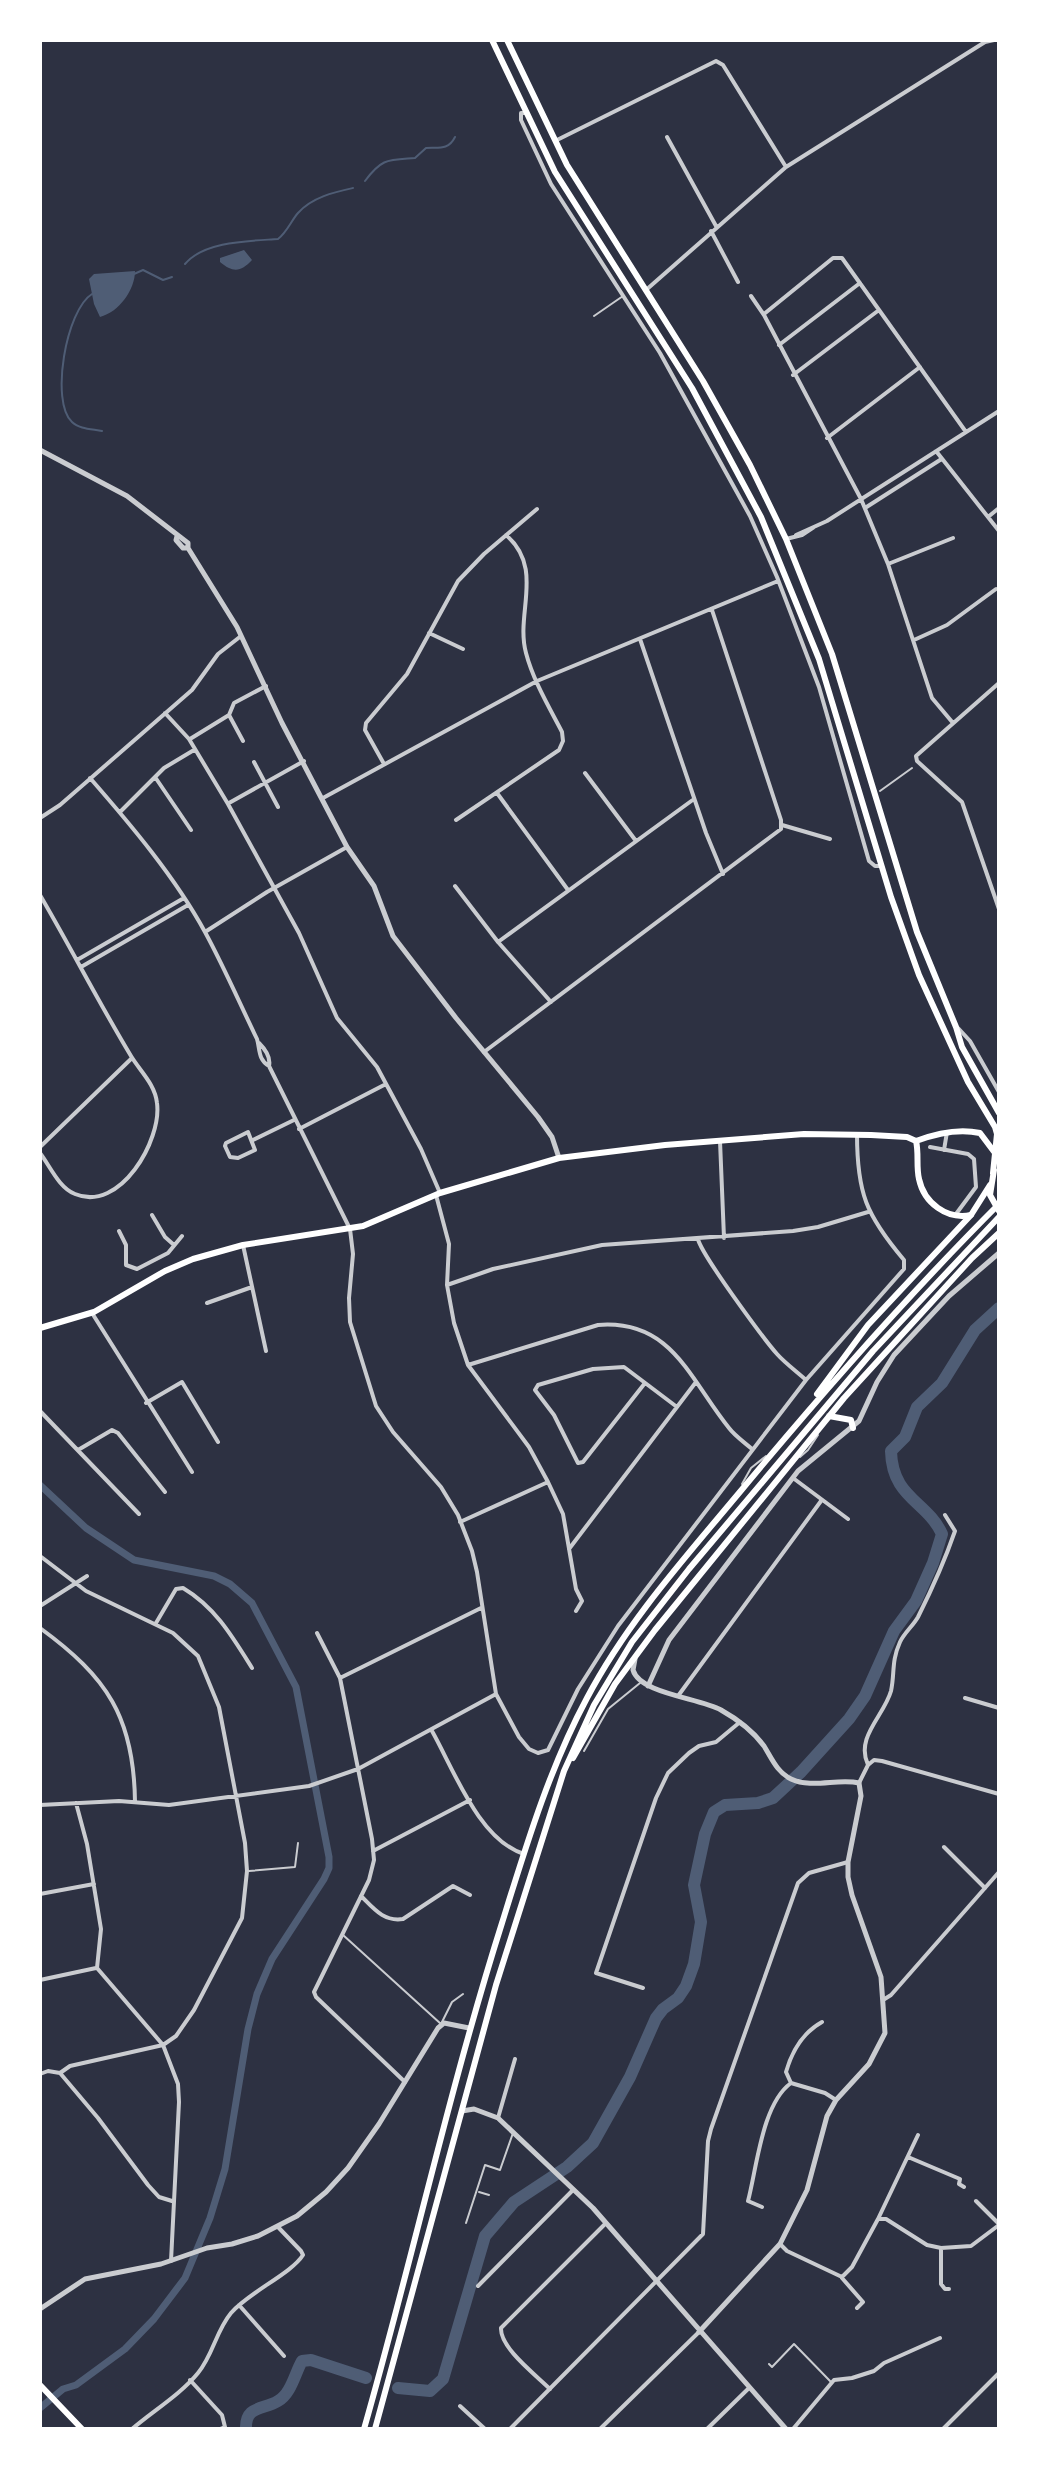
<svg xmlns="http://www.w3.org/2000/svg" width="1039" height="2469" font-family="'Fira Sans Condensed',sans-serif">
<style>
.water{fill:#4f5d75}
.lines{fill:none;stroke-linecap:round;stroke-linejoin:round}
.stream{stroke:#4f5d75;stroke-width:2}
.canal{stroke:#4f5d75;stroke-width:7}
.river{stroke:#4f5d75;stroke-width:12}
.service{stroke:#caccd0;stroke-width:2}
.minor{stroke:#caccd0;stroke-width:4}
.tertiary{stroke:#caccd0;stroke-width:5}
.primary{stroke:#fff;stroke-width:6}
.trunk{stroke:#fff;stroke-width:6}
</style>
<rect width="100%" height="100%" fill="#2d3142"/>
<path class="water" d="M244,250L252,260C241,272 233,273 220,262V258Z
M135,271C135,290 119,312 100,317L94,304L89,279L94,274Z"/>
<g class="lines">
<path class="stream" d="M365,181C382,158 388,160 415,158L426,148C438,147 448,151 455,137
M185,264C204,241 250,241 278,239C287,232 291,221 298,213C312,197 335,192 353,188
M134,274L143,270L163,280L172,277
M92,294C66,310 50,402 72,422C79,429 92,429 102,431"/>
<path class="canal" d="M40,1485L86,1528L134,1560L214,1576L230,1584L252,1603L296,1687L329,1857V1868L324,1879L272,1959L257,1994L248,2029L225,2169L210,2218L185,2278L154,2319L125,2349L76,2385L63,2389L40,2408"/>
<path class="river" d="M398,2388L430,2391L443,2379L485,2236L514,2202L567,2167L593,2143L630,2077L656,2018L663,2009L678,1998L686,1986L694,1964L701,1922L694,1885L705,1834L714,1812L725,1805L758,1803L773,1798L801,1772L849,1719L865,1696L894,1631L916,1601L933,1563L942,1534C927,1501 892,1498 891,1451L905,1437L917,1407L942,1383L975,1330L999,1308
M246,2429C245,2405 264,2410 278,2401C291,2394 295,2373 302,2361L311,2360L366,2378"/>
<path class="service" d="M594,316L623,296
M880,791L912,768
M800,1457L808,1450L818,1435
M742,1484L751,1468L766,1456
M584,1751L608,1709L640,1683
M249,1871L295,1867L298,1843
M343,1935L441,2024L452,2002L463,1994
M479,2192L489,2195
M466,2223L485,2165L500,2170L513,2133
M769,2364L772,2367L794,2344L831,2382"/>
<path class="minor" d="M526,113H521V120L551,184L660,353L750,516L777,577L819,687L869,861L875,866H882
M667,137L716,226
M555,141L716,61L723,65L786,167
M711,231L738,282
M646,290L786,167L985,42L994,40
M751,296L764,315L861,499L888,564L932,698L953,723
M764,314L833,258H842L966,432
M779,345L860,283
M793,375L879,310
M827,438L920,367
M936,451L999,531
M865,508L940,460
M988,517L999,508
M796,535L827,521L999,411
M786,539L802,535L814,527
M888,564L953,538
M429,633L463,649
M640,639L706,833L723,874
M914,640L947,625L996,589
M999,683L916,756L917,761L962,802L999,909
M165,713L189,739L228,804L299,933L337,1018L377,1067L421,1149L440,1193
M190,739L229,715
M243,741L229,715L234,703L266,686
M254,762L278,807
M384,764L365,730L366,723L407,674L458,581L484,554L537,509
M585,773L636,841
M155,777L191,830
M90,778C131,825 175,877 205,932C224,967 240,1004 257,1039C260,1049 258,1060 269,1066C271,1057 265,1049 259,1043
M497,793L568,890
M323,798L537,681L778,581
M229,803L304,761
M120,812L164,768L194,750
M40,818L60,805L192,690L218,654L241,636
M456,820L559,750L563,741L562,732C549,707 533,680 526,653C515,613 545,569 506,535
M782,825L830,839
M455,886L498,942L551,1002
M40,895C71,948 99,1003 131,1056C140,1071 155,1084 157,1103C162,1140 120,1213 75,1194C59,1188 50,1166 40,1153
M205,932L267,892L347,847
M498,942L694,799
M77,960L184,898
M81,967L188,905
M958,1028L970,1041L999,1092
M484,1052L781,829V820L712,610
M269,1066L350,1229L353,1254L349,1298L350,1322L376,1406L393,1432L441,1487L458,1515L472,1551L477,1572L496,1694L519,1737L529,1749L538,1753L548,1750L578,1689L618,1626L806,1380L904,1269V1260C866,1215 857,1193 857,1134
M299,1129L386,1084
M248,1132L255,1150L238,1158L230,1157L225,1146L226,1143Z
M253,1140L294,1120
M720,1141L724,1238
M40,1147L132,1058
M930,1147L968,1154L974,1159L976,1187L956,1214
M944,1150L947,1132
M436,1195L449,1244L447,1285L454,1323L468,1365L529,1447L548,1482L563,1514L576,1589L582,1601L576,1611
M152,1215L165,1237L174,1245
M119,1231L126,1245V1265L137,1269L168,1253L182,1236
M698,1239C701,1254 763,1338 777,1354C785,1363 796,1371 806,1380
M243,1245L266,1351
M447,1285L493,1269L602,1245L793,1231L818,1227L868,1212
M207,1303L252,1287
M92,1313L192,1472
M468,1365L598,1325C672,1319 690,1380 729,1428C735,1436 744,1442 752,1449
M645,1383L583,1462L578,1463L554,1415L535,1390L538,1385L593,1369L624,1367L677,1407
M146,1403L182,1382L218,1442
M40,1411L139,1514
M78,1450L112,1430L118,1433L165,1492
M793,1478L848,1519
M460,1522L548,1482
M569,1549L696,1382
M40,1556L86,1591L173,1633L198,1656L219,1707L245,1843L247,1871L242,1918L194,2010L176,2036L163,2045L70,2066L60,2073
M40,1606L87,1576
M156,1623L176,1589L183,1588C215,1607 232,1636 252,1668
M40,1628C107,1677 134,1717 135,1802
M317,1633L340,1678L372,1839L374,1860L369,1880L314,1992L316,1997L405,2082
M340,1678L481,1608
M678,1696L821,1501
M965,1698L999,1708
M432,1731C454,1770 479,1840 524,1854
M868,1765C855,1737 884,1716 891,1691C895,1673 891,1662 900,1642C904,1633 913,1626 918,1617C932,1589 945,1560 955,1531L945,1515
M859,1783L868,1765L874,1760L882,1761L999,1794
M76,1803L87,1844L101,1929L97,1968L163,2045L178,2084L179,2102L171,2261
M40,1805L119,1801L169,1805L309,1786L358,1769L496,1694
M944,1847L985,1888
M373,1851L470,1800
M40,1894L94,1884
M361,1896C374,1909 384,1922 403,1919L453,1886L470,1895
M40,1980L96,1968
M643,1988L596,1973L656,1798L668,1773L689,1753L699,1746L716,1742L740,1722
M883,2000L891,1995L999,1872
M40,2074L48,2071L60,2073L98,2118L148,2185L159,2197L172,2201
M791,2083L786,2072C792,2051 802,2033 822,2022
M498,2118L515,2059
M908,2157L960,2179L959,2184L964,2187
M976,2201L998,2223
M762,2207L748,2201C757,2167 762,2104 791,2083L825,2093L836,2100
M878,2219L918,2135
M780,2244L787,2251L842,2277L852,2267L878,2219H886L927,2245L941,2248L971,2246L999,2225
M941,2248V2284L945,2289H949
M842,2278L863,2302L857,2308
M478,2286L573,2190
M239,2305L284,2356
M190,2380L222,2415L225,2427L220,2429
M550,2389C536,2375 500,2348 501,2328L606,2223
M460,2406L485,2429
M132,2429C153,2411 181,2394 198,2373C213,2355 216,2331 231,2313C249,2292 291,2274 303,2255L301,2251L278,2227
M510,2429L703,2234L708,2141L711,2129L798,1883L809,1873L848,1862
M600,2429L699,2332
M707,2429L749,2388
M793,2429L834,2380L852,2378L874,2371L884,2363L940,2338
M943,2429L999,2373"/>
<path class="tertiary" d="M40,450L127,496L188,543V548L237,627L282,723L347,847L374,886L393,936L456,1018L538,1117L552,1137L559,1158
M177,536L176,540L183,548H188
M635,1659L633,1670C640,1694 700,1698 721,1710C737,1719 753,1731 764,1746C772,1759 777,1772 791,1779C812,1789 838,1778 859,1783L861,1796L848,1862V1877L852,1895L881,1977L885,2033L869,2064L836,2100L827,2116L807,2190L780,2244L699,2332
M648,1686L669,1640L798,1471L859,1421L877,1382L894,1355L949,1296L999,1253
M462,2111L474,2109L498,2118L593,2208L786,2429
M40,2309L85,2279L161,2264L207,2248L232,2244L258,2236L297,2216L326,2192L348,2168L379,2124L438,2028L444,2023L469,2028"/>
<path class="primary" d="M916,1141C919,1153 916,1166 919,1179C924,1203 947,1220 971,1215L990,1185
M40,1328L94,1312L165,1271L193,1259L243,1245L363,1226L440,1193L559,1158L665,1145L804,1134L871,1135L907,1137L916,1141C937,1133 958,1128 980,1133L995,1153
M40,2385L82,2429"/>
<path class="trunk" d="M492,40L555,172L692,388L761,517L819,659L891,897L919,975L968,1082L995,1127L997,1134L993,1173
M507,40L567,165L703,381L750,465L786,539L832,654L917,932L956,1027L962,1047L999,1113
M994,1170L990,1195L999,1211
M817,1394L868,1325L971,1215
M829,1416L851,1420L853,1428
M573,1758L615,1684L655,1630L844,1398L972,1258L999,1233
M364,2429C412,2261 449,2090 502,1923C526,1846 549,1769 587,1698C627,1622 684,1559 739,1493C822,1393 907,1296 999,1204
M375,2429L496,1985L564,1771L594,1705L632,1642L689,1569L873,1351L999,1217"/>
</g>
<rect width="1039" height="2469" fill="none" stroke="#ffffff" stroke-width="84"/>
</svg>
